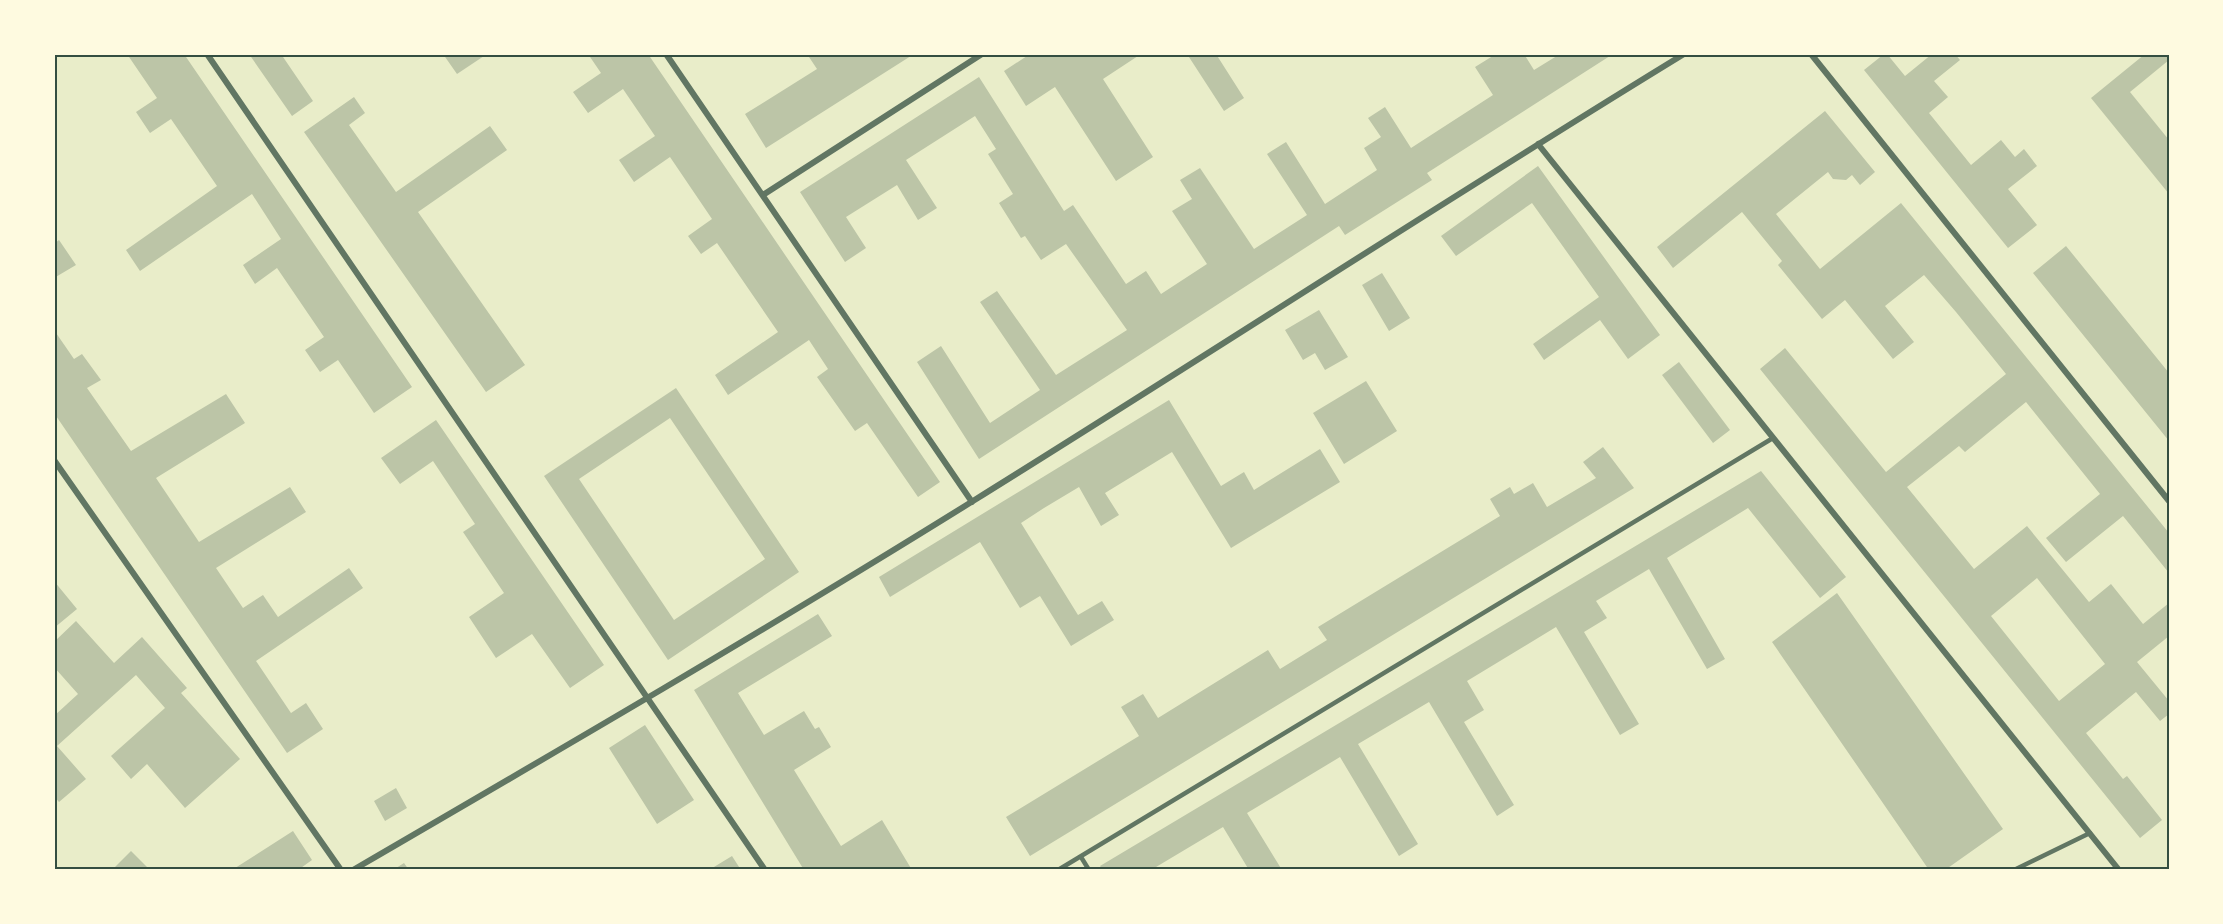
<svg xmlns="http://www.w3.org/2000/svg" width="2223" height="924" font-family="'Fira Sans Condensed',sans-serif">
<style>
.building{fill:#bcc5a7;fill-rule:evenodd}
.lines{fill:none;stroke-linecap:round;stroke-linejoin:round}
.service{stroke:#617663;stroke-width:4.5}
.minor{stroke:#617663;stroke-width:6}
.neatline{fill:none;stroke:#344e41;stroke-width:2}
</style>
<rect width="100%" height="100%" fill="#e9edc9"/>
<path class="building" d="M127,54H184L412,387L374,413L338,360L320,372L305,350L324,337L277,268L255,284L243,265L281,239L252,194L140,271L126,250L217,186L171,119L150,133L136,112L157,98Z
M249,54H281L313,101L292,116Z
M443,54H487L457,74Z
M588,54H648L940,482L918,497L867,423L855,431L817,377L828,369L809,340L728,395L715,375L778,332L717,243L701,254L688,236L712,219L670,157L634,182L619,160L655,136L623,89L588,113L573,92L601,73Z
M807,54H914L766,148L745,114L817,69Z
M1030,54H1141L1103,79L1153,157L1116,181L1055,87L1026,106L1004,71Z
M1187,54H1216L1244,98L1224,111Z
M1496,54H1524L1534,70L1560,54H1613L1427,173L1432,180L1345,235L1339,226L979,459L917,362L941,346L990,423L1040,390L980,302L997,291L1056,375L1127,330L1066,244L1041,260L1025,236L1021,238L999,203L1013,194L988,154L996,149L975,116L906,160L937,208L918,220L897,185L846,217L866,248L845,262L800,192L979,77L1064,211L1073,205L1126,284L1146,271L1161,294L1207,264L1172,211L1192,199L1180,180L1200,168L1254,249L1307,215L1267,154L1286,142L1325,204L1377,170L1364,148L1381,137L1368,118L1385,107L1411,148L1493,95L1475,67Z
M1884,54H1887L1905,76L1932,54H1955L1960,60L1934,81L1948,97L1929,113L1971,165L2001,140L2015,157L2024,149L2037,166L2008,189L2037,225L2008,248L1864,70Z
M2145,54H2169V60L2130,92L2169,140V194L2091,98Z
M354,97L365,113L349,125L396,192L490,126L507,150L418,212L525,365L486,392L304,132Z
M1825,111L1875,172L1860,185L1852,175L1846,180L1833,179L1828,172L1776,214L1820,269L1901,203L2169,533V573L2123,516L2066,562L2046,538L2100,494L2026,402L1965,452L1959,446L1907,487L1974,569L2027,526L2089,602L2111,584L2143,624L2169,603V636L2137,662L2169,701V714L2160,721L2136,692L2086,733L2123,779L2127,776L2162,820L2140,838L1760,369L1785,348L1886,472L2006,374L1956,312L1924,275L1885,306L1914,342L1893,359L1845,300L1822,319L1778,265L1782,261L1742,212L1673,268L1657,247ZM2037,578L2105,664L2059,701L1991,616Z
M1538,166L1660,335L1628,359L1600,320L1544,360L1533,344L1599,297L1532,203L1456,256L1441,236Z
M59,240L76,265L54,278V244Z
M2066,246L2169,373V441L2033,273Z
M1382,273L1410,318L1389,331L1362,285Z
M1319,310L1348,357L1325,370L1315,353L1303,360L1285,330Z
M54,330L74,359L82,354L101,380L87,388L131,451L226,394L245,423L156,478L199,542L290,487L306,512L216,568L243,608L263,595L278,617L349,568L363,588L256,661L291,713L306,703L323,729L287,753L54,413Z
M1679,362L1730,430L1713,443L1662,375Z
M1366,381L1397,431L1344,464L1313,413Z
M676,388L799,572L668,660L544,476ZM670,418L765,559L674,620L579,479Z
M1169,400L1221,486L1244,472L1254,490L1320,449L1340,482L1231,548L1172,452L1105,493L1119,515L1101,526L1079,487L1044,508L1021,523L1078,615L1102,601L1114,620L1071,646L1040,596L1020,608L980,542L890,597L879,577Z
M436,420L604,665L570,688L532,634L496,658L469,617L504,593L463,532L475,524L433,461L400,484L381,458Z
M1603,447L1634,488L1030,856L1006,817L1139,736L1121,707L1143,694L1158,718L1268,650L1280,669L1327,640L1318,627L1500,516L1490,499L1510,487L1514,494L1533,483L1547,507L1596,478L1583,462Z
M1761,471L1846,577L1820,598L1748,508L1667,558L1725,659L1707,669L1649,569L1596,601L1607,618L1584,632L1639,724L1620,735L1556,627L1467,681L1484,710L1464,722L1514,805L1497,816L1429,702L1358,744L1418,844L1399,856L1340,757L1247,813L1282,870H1249L1223,827L1151,870H1103L1100,866Z
M54,581L77,609L54,628Z
M1837,593L2003,829L1945,870H1929L1772,642Z
M818,614L832,636L738,693L764,735L804,711L815,729L819,727L831,747L794,770L841,846L882,820L912,870H804L694,690Z
M76,621L114,663L142,637L187,688L181,693L240,759L185,808L147,764L131,779L111,756L165,708L136,675L57,746L86,779L59,802L54,796V716L78,694L54,667V642Z
M645,725L694,800L657,824L609,748Z
M396,788L407,808L385,821L374,801Z
M293,831L312,860L298,870H232Z
M131,851L150,870H112Z
M732,856L741,870H709Z
M404,863L409,870H393Z"/>
<g class="lines">
<path class="service" d="M1081,857L1089,870
M1058,870L1773,438
M2014,870L2090,833"/>
<path class="minor" d="M207,54L765,870
M666,54L972,502
M1811,54L2169,501
M1538,144L2119,870
M763,195L982,54
M54,460L341,870
M353,870C561,749 769,628 973,501C1211,353 1445,200 1684,54"/>
</g>
<rect width="2223" height="924" fill="none" stroke="#fefae0" stroke-width="111"/>
<rect x="56" y="56" width="2112" height="812" class="neatline"/>
</svg>
